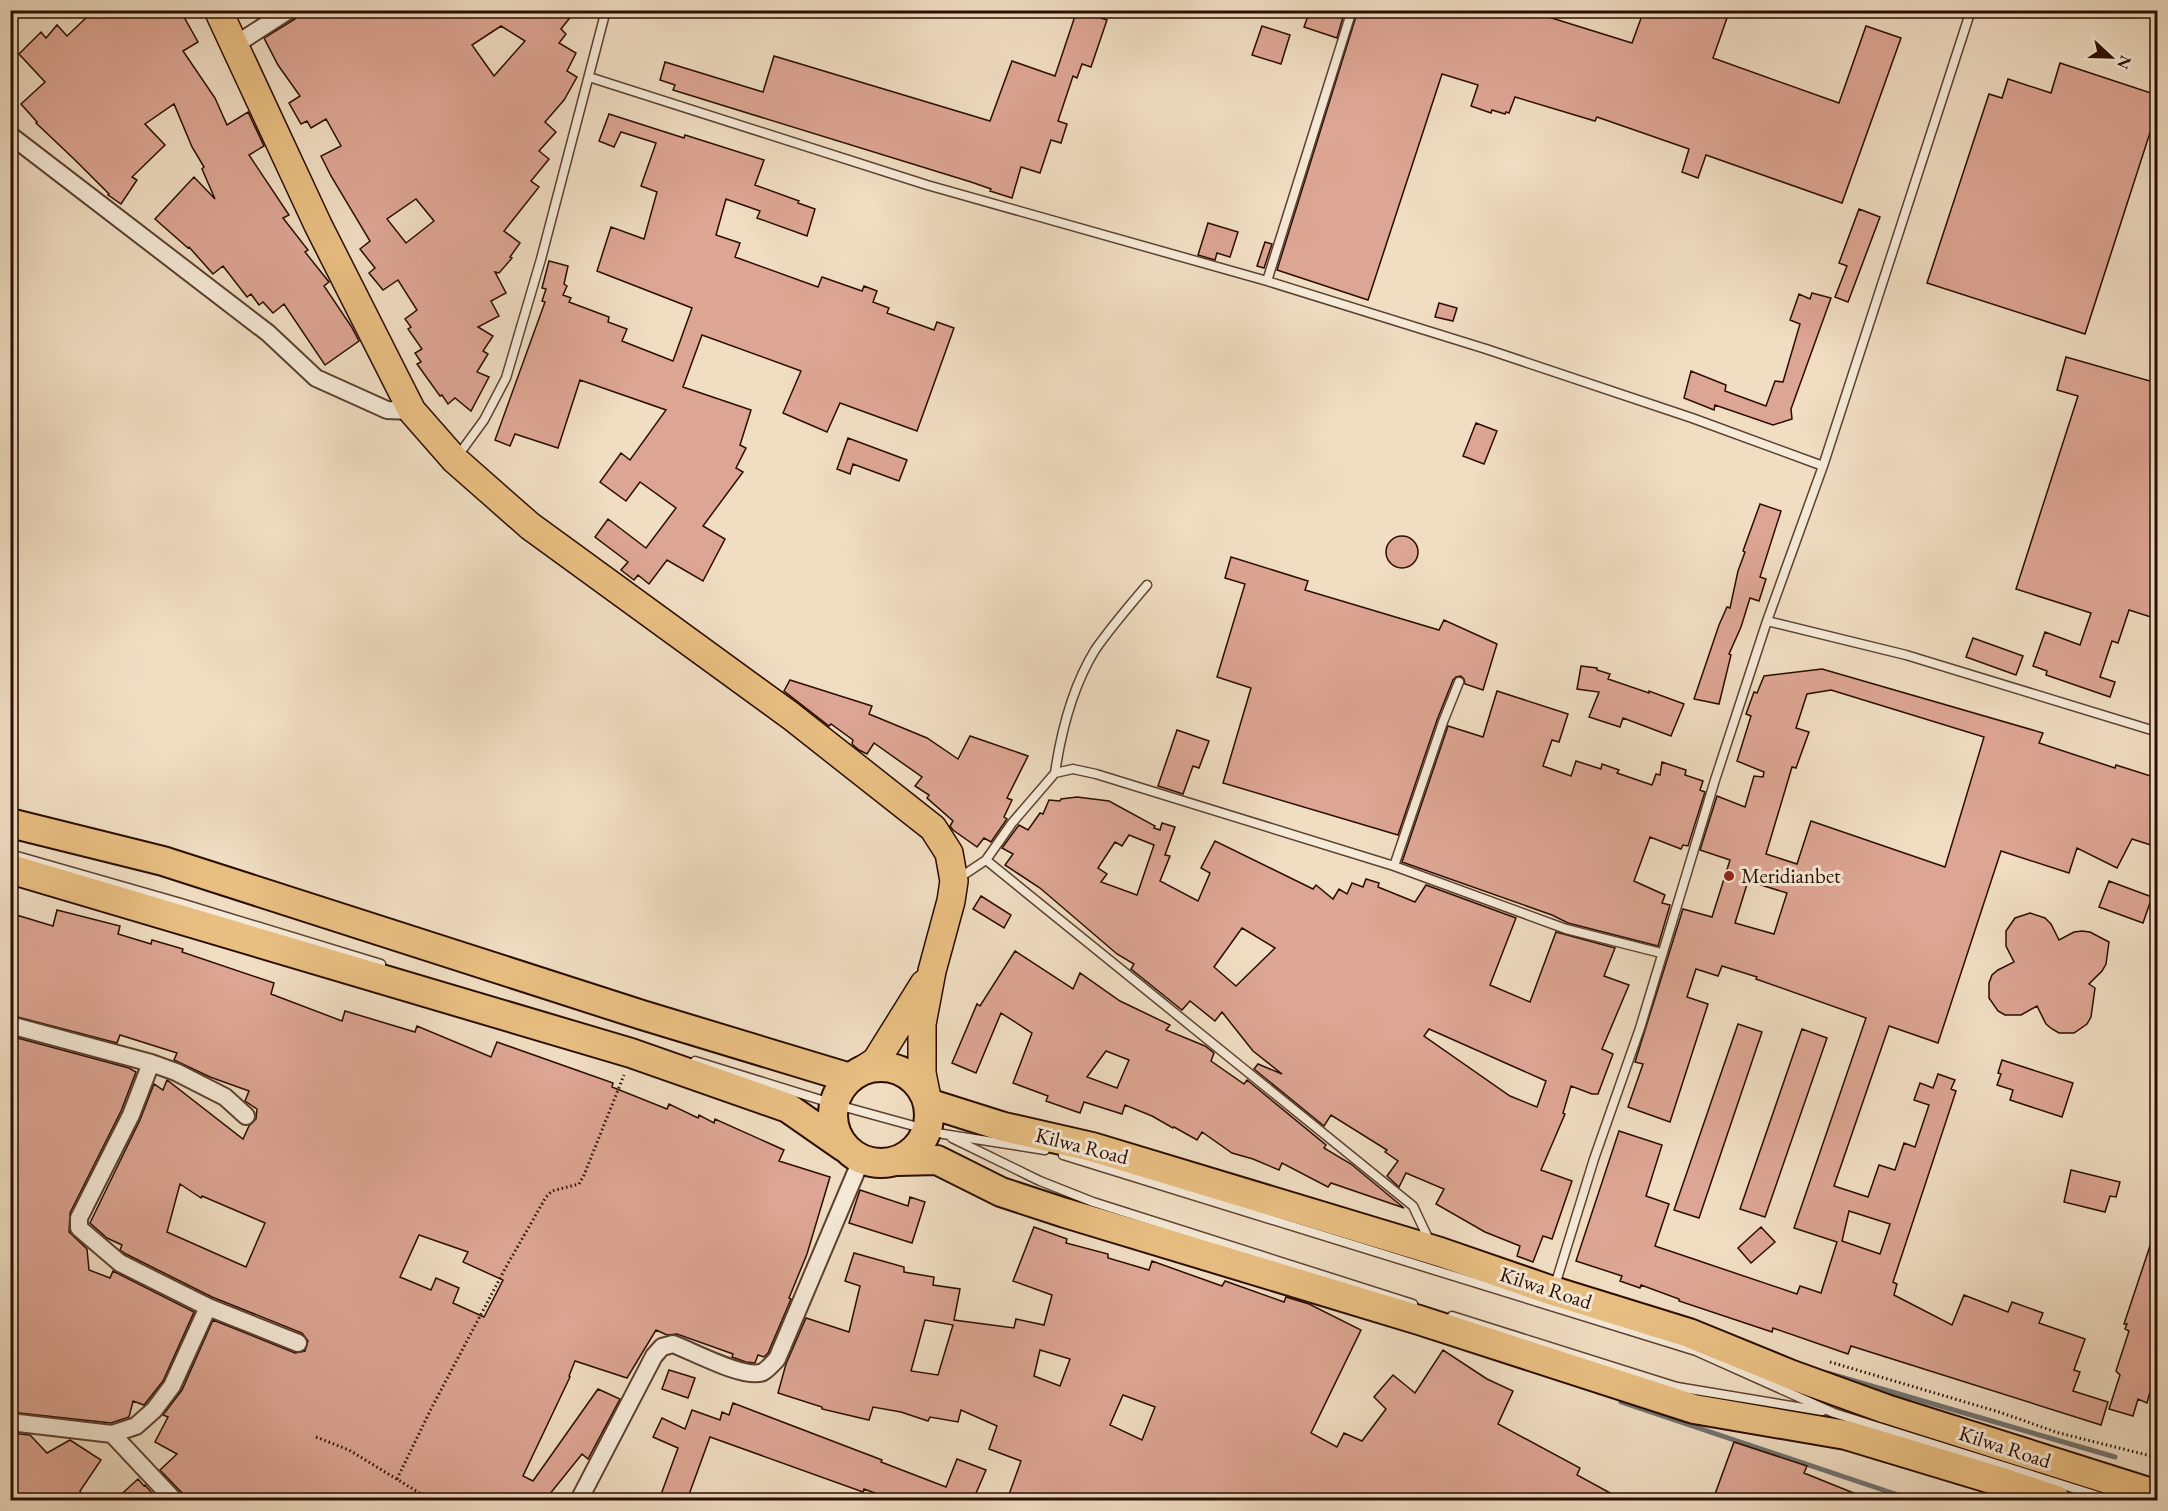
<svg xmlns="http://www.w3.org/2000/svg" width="2168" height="1511" font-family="'EB Garamond',serif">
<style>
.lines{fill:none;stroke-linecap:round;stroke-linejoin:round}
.stream{stroke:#717472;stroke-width:5}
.building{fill:#dda593;stroke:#2b0d00;stroke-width:1.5;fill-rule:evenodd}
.service-casing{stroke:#5c4130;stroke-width:11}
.minor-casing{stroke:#5c4130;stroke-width:20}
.primary-casing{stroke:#2b0d00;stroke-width:30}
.trunk-casing{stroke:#2b0d00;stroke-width:32}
.path{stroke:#2b0d00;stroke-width:3;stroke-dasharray:1.5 3;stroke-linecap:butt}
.service{stroke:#f5e9d7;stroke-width:8}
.minor{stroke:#f5e9d7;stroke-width:16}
.primary{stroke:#e8be81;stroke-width:27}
.trunk{stroke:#e8be81;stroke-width:28}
.poi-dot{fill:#8f2418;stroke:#f5e9d7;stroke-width:2}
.labels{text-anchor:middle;stroke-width:6;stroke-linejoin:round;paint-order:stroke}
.poi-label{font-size:21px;fill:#2b0d00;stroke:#f5e9d7;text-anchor:start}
.street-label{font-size:21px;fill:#2b0d00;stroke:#f5e9d7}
</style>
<rect width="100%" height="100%" fill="#f0ddc2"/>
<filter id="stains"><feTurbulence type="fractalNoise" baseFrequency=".00333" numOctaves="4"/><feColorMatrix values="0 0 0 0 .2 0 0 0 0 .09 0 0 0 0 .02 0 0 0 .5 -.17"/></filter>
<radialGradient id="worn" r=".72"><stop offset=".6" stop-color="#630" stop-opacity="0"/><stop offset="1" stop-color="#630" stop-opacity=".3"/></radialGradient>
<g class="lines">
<path class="stream" d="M1827,1373L2115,1457
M1621,1402L1913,1500"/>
</g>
<path class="building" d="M82,10H180L198,42L183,51L215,98L227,125L248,112L264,146L249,155L289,215L283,218L308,250L305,252L329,282L324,286L351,326L359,341L325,365L284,304L273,313L263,302L259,305L251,294L247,297L223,266L213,274L189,247L188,248L155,219L194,177L215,199L202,169L204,167L192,147L174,104L145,124L165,145L132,177L137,180L121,204L108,195L109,194L74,159L36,123L37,122L21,104L45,82L19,54L41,32L46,38L57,25L67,36L87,17Z
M299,10H576L561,29L566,34L559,43L576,53L567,71L577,77L564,100L545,122L556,132L539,151L549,159L531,181L539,187L504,231L520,243L510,257L512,258L499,273L495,272L506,293L491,301L499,316L478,327L493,336L483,351L488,354L477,372L489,377L471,411L455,398L448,404L442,395L440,396L417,364L421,362L415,353L422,349L408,329L411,327L405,319L417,310L398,280L383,290L369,273L375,268L360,249L370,241L331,176L321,156L341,146L326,119L311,128L307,121L301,124L289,103L300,96L278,65L264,38L295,19ZM501,26L525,41L494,76L472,45ZM416,199L434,221L406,243L387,219Z
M1077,10L1107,20L1091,67L1082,64L1077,78L1073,76L1058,121L1067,124L1061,143L1051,140L1040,173L1021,167L1012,198L990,191L991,189L971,182L673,90L675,85L660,80L665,62L763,92L774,56L990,121L1012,61L1055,76Z
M1310,10H1345L1337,38L1304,27Z
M1358,10H1526L1632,43L1644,10H1707L1727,18L1713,58L1839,103L1866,26L1901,38L1842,203L1706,155L1698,178L1682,172L1689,149L1597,117L1595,121L1515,97L1509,113L1506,112L1505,114L1492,110L1491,113L1471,106L1478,85L1442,74L1368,300L1277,270Z
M1262,26L1290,35L1281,64L1252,55Z
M2060,63L2157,95V111L2085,334L1927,283L1989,94L2002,98L2008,79L2051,93Z
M609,114L684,138L685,135L764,160L755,185L799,201L798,203L815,209L807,236L757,218L760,211L726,199L716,235L740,243L735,257L818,287L822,277L862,291L864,286L877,291L873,302L889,308L887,313L934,330L937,322L954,328L917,431L840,403L827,432L783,413L801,371L702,335L683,387L751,410L740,445L746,448L736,468L743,472L703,526L725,539L703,581L667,560L649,584L638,575L634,580L621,570L628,562L595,537L608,519L646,548L676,508L640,482L626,501L600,482L621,453L630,460L666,410L580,380L558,448L515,434L510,446L495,440L545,302L542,301L546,289L542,288L549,261L568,266L564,284L567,286L563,295L571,298L569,302L609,317L608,322L627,329L622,341L673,361L692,308L597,271L611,227L644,239L657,192L641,186L656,143L621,132L614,147L599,141Z
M1859,209L1880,217L1848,302L1835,297L1847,266L1839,263Z
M1208,223L1238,232L1230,257L1217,253L1215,260L1198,255Z
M1265,242L1272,244L1264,268L1257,266Z
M1812,293L1831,298L1791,409L1792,419L1773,425L1715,405L1714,410L1684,398L1691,371L1726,385L1725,391L1766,406L1775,381L1783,382L1800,324L1790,320L1799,294L1810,299Z
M1439,303L1457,308L1453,321L1435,317Z
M2066,357L2157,383V619L2129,610L2118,643L2112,641L2100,677L2115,682L2110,697L2046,675L2047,671L2033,666L2045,632L2080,645L2091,613L2016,589L2078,396L2057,390Z
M1476,423L1497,431L1484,464L1463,456Z
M848,438L907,460L899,481L853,464L850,474L837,469Z
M1760,504L1781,511L1760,577L1766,579L1759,601L1750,598L1741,627L1729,654L1731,655L1719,704L1694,699L1719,625L1727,607L1730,608L1738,571L1745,552L1743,551Z
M1386 552a16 16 0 1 1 32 0a16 16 0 1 1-32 0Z
M1231,557L1308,581L1305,590L1439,630L1444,620L1497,644L1483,690L1465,684L1464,679L1461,676L1456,677L1453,680L1437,720L1398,835L1223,783L1251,688L1217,677L1245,584L1225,578Z
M1973,638L2023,656L2016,675L1966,657Z
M1581,666L1597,668V670L1610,674L1608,679L1649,693V691L1684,704L1671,736L1623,718L1620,727L1589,717L1599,692L1577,689Z
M1822,669L2043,733L2039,743L2115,768L2116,765L2157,778V847L2132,839L2117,868L2077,848L2069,873L2001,851L1938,1043L1889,1026L1834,1186L1868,1197L1879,1165L1895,1170L1904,1143L1915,1147L1929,1105L1914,1100L1920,1083L1933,1088L1938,1074L1955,1080L1951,1089L1956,1091L1893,1282L1897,1284L1894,1295L1952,1325L1964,1295L2008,1312L2012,1302L2043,1313L2039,1323L2085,1339L2074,1370L2080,1372L2073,1391L2108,1402L2101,1425L1851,1346L1848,1354L1773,1328L1772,1332L1679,1301V1299L1641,1285L1640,1288L1620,1281L1622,1276L1576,1261L1619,1131L1662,1145L1646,1196L1669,1204L1655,1246L1797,1294L1800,1286L1821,1293L1837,1242L1794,1228L1866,1018L1756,979L1757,977L1722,966L1718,976L1696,969L1687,997L1708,1004L1670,1122L1628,1107L1643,1064L1635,1062L1683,909L1712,917L1730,860L1700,850L1717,796L1745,807L1754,776L1763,777L1764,772L1737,761L1751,716L1746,714L1754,692L1757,693L1764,676ZM1831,690L1984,737L1945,867L1811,821L1797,864L1766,854L1792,767L1796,768L1809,732L1796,728L1807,694ZM1748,881L1787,893L1774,934L1735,923ZM1849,1211L1890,1224L1880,1254L1842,1241Z
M790,680L872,706L869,714L927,738L958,759L970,736L1028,756L1007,798L1012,800L1004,817L1007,819L991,842L984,838L977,847L953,830L950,826L953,821L927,798L929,795L915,786L922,777L874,743L867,754L859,750L852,744L853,740L831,724L829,726L784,691Z
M1497,691L1568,714L1559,742L1552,740L1543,766L1571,776L1576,761L1601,769L1602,764L1619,770L1617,773L1652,785L1656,774L1660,775L1662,762L1686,770L1685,775L1703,781L1700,790L1705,792L1688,846L1683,845L1681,849L1650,837L1634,881L1665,895L1662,903L1670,905L1658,946L1568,923L1552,915L1402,862L1448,726L1483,737Z
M1177,730L1209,741L1199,768L1193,766L1183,794L1158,786Z
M1077,797L1109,801L1155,826L1154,828L1160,830L1162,823L1175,827L1165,855L1170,856L1160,881L1198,901L1210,873L1201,868L1215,841L1313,889L1316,885L1333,899L1339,889L1347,894L1352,883L1363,887L1366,879L1379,883L1378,887L1415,902L1426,885L1516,918L1490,985L1530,1002L1556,932L1615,948L1604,976L1629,985L1602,1049L1613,1054L1598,1094H1592L1571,1086L1563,1113L1565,1114L1541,1170L1572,1181L1552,1239L1543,1236L1533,1262L1517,1256L1520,1246L1485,1232L1436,1204L1444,1189L1406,1173L1399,1187L1387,1176L1398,1161L1385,1152L1387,1150L1331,1115L1324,1126L1254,1069L1258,1064L1282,1074L1253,1051L1222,1012L1215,1021L1190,1001L1182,1010L1131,969L1134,964L1117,954L1040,888L1005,865L1013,854L1002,848L1019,825L1028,830L1040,813L1043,814L1049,800L1060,801L1061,799ZM1129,835L1154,845L1137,895L1101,882L1107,874L1098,868L1115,842L1122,846ZM1242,928L1275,948L1236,986L1214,967ZM1429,1029L1546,1081L1537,1107L1510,1096L1424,1036Z
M2109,881L2152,897L2143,923L2099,907Z
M981,896L1011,915L1004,928L973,909Z
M57,910L120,926L118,934L151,944L152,940L183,949L182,952L274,983L271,994L342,1021L345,1011L415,1032L417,1026L491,1057L497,1042L613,1083L612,1087L667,1109L669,1104L698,1118L699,1115L714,1123L715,1119L784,1150L779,1161L830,1177L807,1254L789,1298L791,1299L768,1353L764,1357L758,1355L755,1363L746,1362L732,1357L733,1354L722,1350L677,1334L667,1335L656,1330L627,1378L575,1361L569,1376L570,1377L523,1476L533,1481L598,1389L620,1399L588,1459L582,1454L545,1500H185L182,1493L160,1470L177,1454L155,1442L168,1417L163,1415L182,1390L213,1320L295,1353L305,1351L308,1341L302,1333L212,1297L126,1254L120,1250L122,1245L107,1238L90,1223L140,1120L154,1084L163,1090L167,1080L243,1139L249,1126L256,1119L257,1109L245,1101L249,1091L210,1077L174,1060L177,1053L120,1035L117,1043L10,1015V922L13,914L53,926ZM180,1184L201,1198L202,1196L265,1223L246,1267L167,1232ZM419,1235L468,1252L463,1262L503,1280L484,1317L453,1303L459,1288L436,1278L431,1290L400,1277Z
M2030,913L2045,918L2051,924L2059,940L2074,932L2082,931L2090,932L2109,942L2106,964L2102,971L2089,984L2095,988L2091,1017L2087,1024L2074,1033H2059L2052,1029L2046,1024L2037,1006L2021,1015H2005L1998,1011L1989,998V983L1992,975L1998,970L2014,962L2006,946V931L2015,918Z
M1015,951L1073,989L1080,973L1120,1001L1170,1025L1166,1030L1205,1046L1214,1053L1211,1061L1244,1084L1247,1080L1326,1145L1324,1148L1351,1164L1404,1208L1331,1183L1328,1187L1282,1163L1279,1170L1253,1159L1232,1153L1202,1132L1197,1140L1174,1127L1173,1128L1152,1116L1125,1105L1122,1114L1084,1102L1080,1113L1046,1101L1048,1096L1013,1083L1032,1033L1001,1013L976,1073L952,1063L977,1004L980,1006ZM1106,1051L1129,1060L1117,1088L1087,1077Z
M1738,1024L1762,1032L1699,1218L1674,1210Z
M1802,1029L1827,1038L1765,1217L1740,1209Z
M10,1036L129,1068L136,1072L121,1111L70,1213L69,1232L87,1249L89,1270L110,1278L113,1271L194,1312L163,1381L144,1405L133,1401L129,1417L111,1423L10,1412Z
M2002,1060L2073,1083L2062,1117L2010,1100L2013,1090L1997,1085L2001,1074L1998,1073Z
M2071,1170L2120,1182L2116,1197L2110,1196L2105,1212L2064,1202Z
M860,1190L908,1206L910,1197L925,1202L912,1243L849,1223Z
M1034,1227L1067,1239L1066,1243L1108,1254V1258L1149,1270L1152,1261L1222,1286L1225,1281L1284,1302L1286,1297L1309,1304L1361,1330L1311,1433L1337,1447L1344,1433L1362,1441L1386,1409L1374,1397L1393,1375L1415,1393L1443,1350L1487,1379L1513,1391L1498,1424L1580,1468L1577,1475L1623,1500H1007L1021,1461L989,1449L997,1426L961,1410L958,1422L930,1417L928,1421L901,1412L873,1407L869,1420L822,1409V1407L778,1393L786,1364L806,1318L849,1332L860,1286L845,1281L854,1253L904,1267V1272L934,1277L933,1285L960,1289L954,1320L1014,1328L1016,1319L1044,1325L1052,1295L1013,1281ZM925,1320L953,1325L938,1375L911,1371ZM1040,1350L1070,1359L1060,1386L1034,1376ZM1123,1395L1155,1407L1142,1440L1110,1425Z
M1761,1227L1775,1242L1751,1263L1738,1248Z
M2155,1231H2157V1366L2147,1403L2138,1399L2133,1416L2109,1409L2120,1375L2116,1371L2129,1331L2125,1329L2127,1324H2124Z
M669,1370L695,1378L688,1398L662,1389Z
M733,1403L882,1460L881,1462L946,1487L957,1459L986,1470L974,1498L978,1500H894L864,1489L863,1492L710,1437L687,1500H659L678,1448L653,1437L662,1418L685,1429L692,1410L720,1420L722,1412L729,1415Z
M10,1433L30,1435L47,1453L70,1440L101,1460L80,1491L82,1494L75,1500H10Z
M1734,1442L1807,1466L1804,1473L1871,1500H1732L1715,1494Z
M138,1479L144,1486L145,1485L158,1500H115Z"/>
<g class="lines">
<g class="service-casing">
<path id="service" d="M589,77L927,185L1267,281L1486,349L1692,418L1823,466
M1267,281L1352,10
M457,457L484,420L506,378L541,259L606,10
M1767,621L1906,655L2158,732
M1055,773C1061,732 1073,686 1095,650C1111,627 1129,606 1147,585
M10,854L181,903L381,964
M986,860L1413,1206L1429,1240
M1394,866L1443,722L1459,682
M959,878L986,860L1012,823L1055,773L1073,769L1096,774L1394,866L1566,929L1661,953
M695,1061L834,1104L943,1134L1045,1150
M952,1138L1040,1181L1093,1202L1413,1304
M1063,1155L1696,1351L1834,1413L2111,1500
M1552,1287L1556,1282L1594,1159L1640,1028L1715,780L1767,621L1823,466L1971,10
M1452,1316L1677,1387L1822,1411
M2152,1488L2158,1469"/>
</g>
<g class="minor-casing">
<path id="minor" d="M235,45L289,10
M10,135L268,333L316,378L387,410L412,411
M10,1025L151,1063L176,1072L225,1097L246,1116
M151,1063L131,1115L79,1218V1228L120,1263L208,1307L298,1343
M10,1422L112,1434L136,1426L154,1410L172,1386L208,1307
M112,1434L174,1500
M579,1500L654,1356L662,1347L673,1344C692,1351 745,1380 763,1372C768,1369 773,1363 777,1359L859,1165L869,1162"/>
</g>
<g class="primary-casing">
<path id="primary" d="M218,10L318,225L412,411L455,460L530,526L791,716L933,828L949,853L954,881L951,901L932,971L922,1024V1073L928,1103
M850,1078L876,1061L924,984"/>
</g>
<g class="trunk-casing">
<path id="trunk" d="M10,823L163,861L642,1015L850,1078
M10,869L631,1053L788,1108L844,1147
M833 1115a48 48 0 1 1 96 0a48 48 0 1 1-96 0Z
M928,1103L1004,1127L1092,1147L1440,1252L1550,1290L1689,1333L1792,1375L1886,1409L2158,1495
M898,1161L937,1160L1001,1192L1065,1213L1419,1320L1694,1409L1846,1435L2005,1483L2056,1500"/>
</g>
<path class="path" d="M1830,1362L1999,1412L2059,1433L2155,1457
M316,1437L349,1450L431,1500
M397,1479L432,1407L506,1267L546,1197L552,1191L579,1184L584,1175L624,1075"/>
<use href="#service" class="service"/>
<use href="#minor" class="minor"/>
<use href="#primary" class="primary"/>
<use href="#trunk" class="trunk"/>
</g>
<circle class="poi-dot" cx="1729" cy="876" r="6"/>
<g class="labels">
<g class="poi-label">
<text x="1741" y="883">Meridianbet</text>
</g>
<g class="street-label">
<text transform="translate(1082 1146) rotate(14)" y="7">Kilwa Road</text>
<text transform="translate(1546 1288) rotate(18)" y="7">Kilwa Road</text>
<text transform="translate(2005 1447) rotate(18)" y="7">Kilwa Road</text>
</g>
</g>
<rect width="2168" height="1511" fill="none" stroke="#f0ddc2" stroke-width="36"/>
<rect x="12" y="12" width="2144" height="1487" fill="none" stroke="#2b0d00" stroke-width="3"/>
<rect x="18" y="18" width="2132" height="1475" fill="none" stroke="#2b0d00" stroke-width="1.5"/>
<g transform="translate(2111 57) rotate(112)" stroke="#f5e9d7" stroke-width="4.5" paint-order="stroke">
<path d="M0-4.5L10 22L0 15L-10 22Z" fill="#2b0d00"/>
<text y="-9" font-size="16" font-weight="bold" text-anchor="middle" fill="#2b0d00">N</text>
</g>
<rect width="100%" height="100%" filter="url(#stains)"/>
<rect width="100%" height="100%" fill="url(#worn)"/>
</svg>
